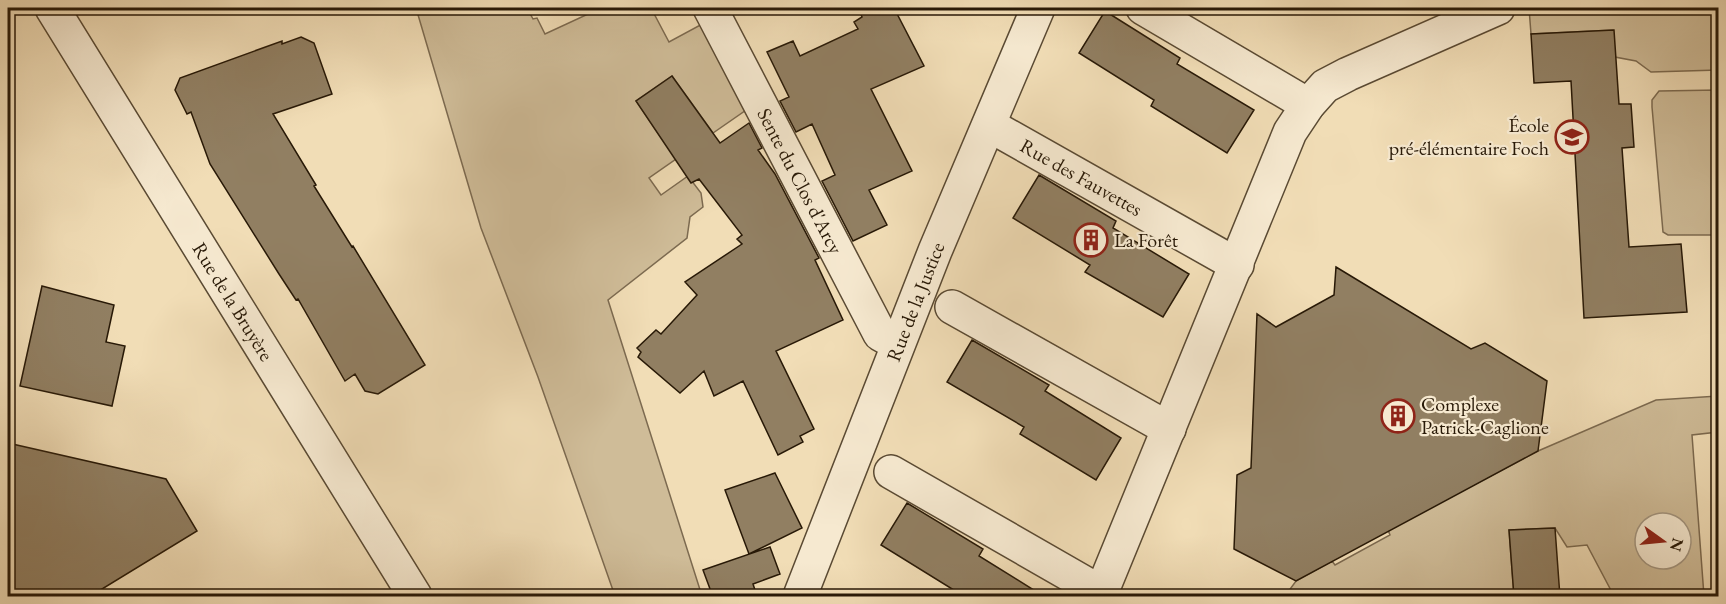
<svg xmlns="http://www.w3.org/2000/svg" width="1726" height="604" font-family="'EB Garamond',serif">
<style>
.green{fill:#cfbc98;stroke:#7c6a50;stroke-width:1.5;fill-rule:evenodd}
.building{fill:#917f62;stroke:#281907;stroke-width:1.5}
.lines{fill:none;stroke-linecap:round;stroke-linejoin:round}
.minor-casing{stroke:#5a4a33;stroke-width:36}
.minor{stroke:#f6e9d0;stroke-width:33}
.labels{text-anchor:middle;stroke-width:4.5;stroke-linejoin:round;paint-order:stroke}
.poi-label{font-size:20px;fill:#281907;stroke:#f6e9d0;text-anchor:start}
.street-label{font-size:20px;fill:#281907;stroke:#f6e9d0}
</style>
<rect width="100%" height="100%" fill="#f1ddb6"/>
<filter id="stains"><feTurbulence type="fractalNoise" baseFrequency=".00333" numOctaves="4"/><feColorMatrix values="0 0 0 0 .2 0 0 0 0 .09 0 0 0 0 .02 0 0 0 .5 -.17"/></filter>
<radialGradient id="worn" r=".72"><stop offset=".6" stop-color="#630" stop-opacity="0"/><stop offset="1" stop-color="#630" stop-opacity=".3"/></radialGradient>
<path class="green" d="M416,8H527L533,19L537,18L545,34L601,8H651L669,42L704,23L749,108L713,133L672,76L636,101L676,159L649,178L661,195L688,176L701,193L703,207L690,217L687,238L608,300L702,596H615L538,377L481,228Z
M1529,8H1715L1718,70L1651,72L1636,61L1615,57L1613,30L1531,34Z
M1718,90V331L1713,235H1668L1663,232L1652,107V100L1659,91Z
M1718,396V432L1692,435L1704,596H1614L1587,545L1567,547L1555,528L1509,530L1514,596H1285L1296,581L1332,561L1335,565L1390,535L1388,530L1538,451L1656,400ZM1645,523H1681V559H1645Z"/>
<path class="building" d="M858,8H894L924,66L871,89L912,171L869,190L887,225L853,241L822,181L835,175L812,124L796,132L780,101L789,97L767,52L793,41L800,56L858,29L854,22L862,17Z
M1105,11L1180,58L1177,64L1254,110L1227,153L1151,106L1154,100L1079,53Z
M1614,30L1619,104H1631L1634,147L1622,148L1629,247L1681,244L1687,312L1584,318L1571,81L1534,83L1531,34Z
M301,37L314,43L332,94L273,114L316,185L314,186L352,247L353,246L425,365L378,394L365,391L355,374L345,381L298,299L296,300L279,274L210,164L191,112L187,114L175,90L180,78L282,41V44Z
M672,76L720,143L749,123L762,148L758,150L775,174L819,258L815,260L843,320L776,351L814,429L800,436L803,442L778,455L743,381L714,396L704,371L680,393L638,357L641,352L637,348L656,330L661,334L697,295L685,282L742,244L737,239L742,235L699,179L691,183L636,101Z
M1039,175L1116,221L1113,228L1189,274L1163,317L1085,272L1090,265L1013,218Z
M1336,267L1471,349L1485,343L1547,381L1538,451L1296,581L1234,549L1237,475L1251,468L1257,314L1276,327L1334,295Z
M42,286L114,305L106,342L125,346L112,406L20,386Z
M972,340L1049,385L1045,391L1121,438L1096,480L1020,434L1024,427L947,382Z
M8,443L166,479L197,531L89,597H8Z
M775,473L802,528L749,554L725,490Z
M907,503L983,549L979,556L1045,597H965L881,545Z
M1555,528L1560,597H1514L1509,530Z
M770,547L780,574L753,584L755,590L738,597H713L703,570Z"/>
<g class="lines">
<g class="minor-casing">
<g id="minor">
<path id="s1" d="M52,8L415,596"/>
<path id="s2" d="M710,8L880,334L898,344"/>
<path d="M1143,8L1308,105"/>
<path id="s3" d="M989,125L1237,265"/>
<path d="M952,307L1169,429"/>
<path d="M891,472L1102,593"/>
<path id="s4" d="M800,596L935,251L1038,8"/>
<path d="M1100,596L1290,132L1308,105L1325,86L1348,74L1498,8"/>
</g>
</g>
<use href="#minor" class="minor"/>
</g>
<defs>
<g id="school-ring" transform="scale(1.725)"><circle r="9.5" fill="#f6e9d0" stroke="#8f2418" stroke-width="1.5"/><path d="M0-5L7-2L0 1L-7-2ZM-4 1L0 2.5L4 1V4Q0 6-4 4Z" fill="#8f2418"/></g>
<g id="building-ring" transform="scale(1.725)"><circle r="9.5" fill="#f6e9d0" stroke="#8f2418" stroke-width="1.5"/><path d="M-4-6H4V6H1V3H-1V6H-4ZM-2.5-4.3h1.7v1.8h-1.7ZM.8-4.3h1.7v1.8H.8ZM-2.5-1h1.7V.8h-1.7ZM.8-1h1.7V.8H.8Z" fill="#8f2418"/></g>
</defs>
<g fill-rule="evenodd">
<use href="#school-ring" x="1572" y="137"/>
<use href="#building-ring" x="1091" y="240"/>
<use href="#building-ring" x="1398" y="416"/>
</g>
<g class="labels">
<g class="poi-label">
<text x="1549" y="132" text-anchor="end">École<tspan x="1549" dy="23">pré-élémentaire Foch</tspan></text>
<text x="1114" y="247">La Forêt</text>
<text x="1421" y="411">Complexe<tspan x="1421" dy="23">Patrick-Caglione</tspan></text>
</g>
<g class="street-label">
<text dy="7" stroke="none"><textPath href="#s3" startOffset="106">Rue des Fauvettes</textPath></text>
<text dy="7" stroke="none"><textPath href="#s2" startOffset="195">Sente du Clos d'Arcy</textPath></text>
<text dy="7" stroke="none"><textPath href="#s4" startOffset="316">Rue de la Justice</textPath></text>
<text dy="7" stroke="none"><textPath href="#s1" startOffset="345">Rue de la Bruyère</textPath></text>
</g>
</g>
<rect width="1726" height="604" fill="none" stroke="#f1ddb6" stroke-width="30"/>
<rect x="9" y="9" width="1708" height="586" fill="none" stroke="#281907" stroke-width="3"/>
<rect x="15" y="15" width="1696" height="574" fill="none" stroke="#281907" stroke-width="1.5"/>
<g transform="translate(1663 541) rotate(105)"><circle r="28" fill="#f6e9d0" stroke="#a49680" stroke-width="1.5"/>
<path d="M0-4.5L10 22L0 15L-10 22Z" fill="#8f2418"/>
<text y="-9" font-size="16" font-weight="bold" text-anchor="middle" fill="#281907">N</text>
</g>
<rect width="100%" height="100%" filter="url(#stains)"/>
<rect width="100%" height="100%" fill="url(#worn)"/>
</svg>
